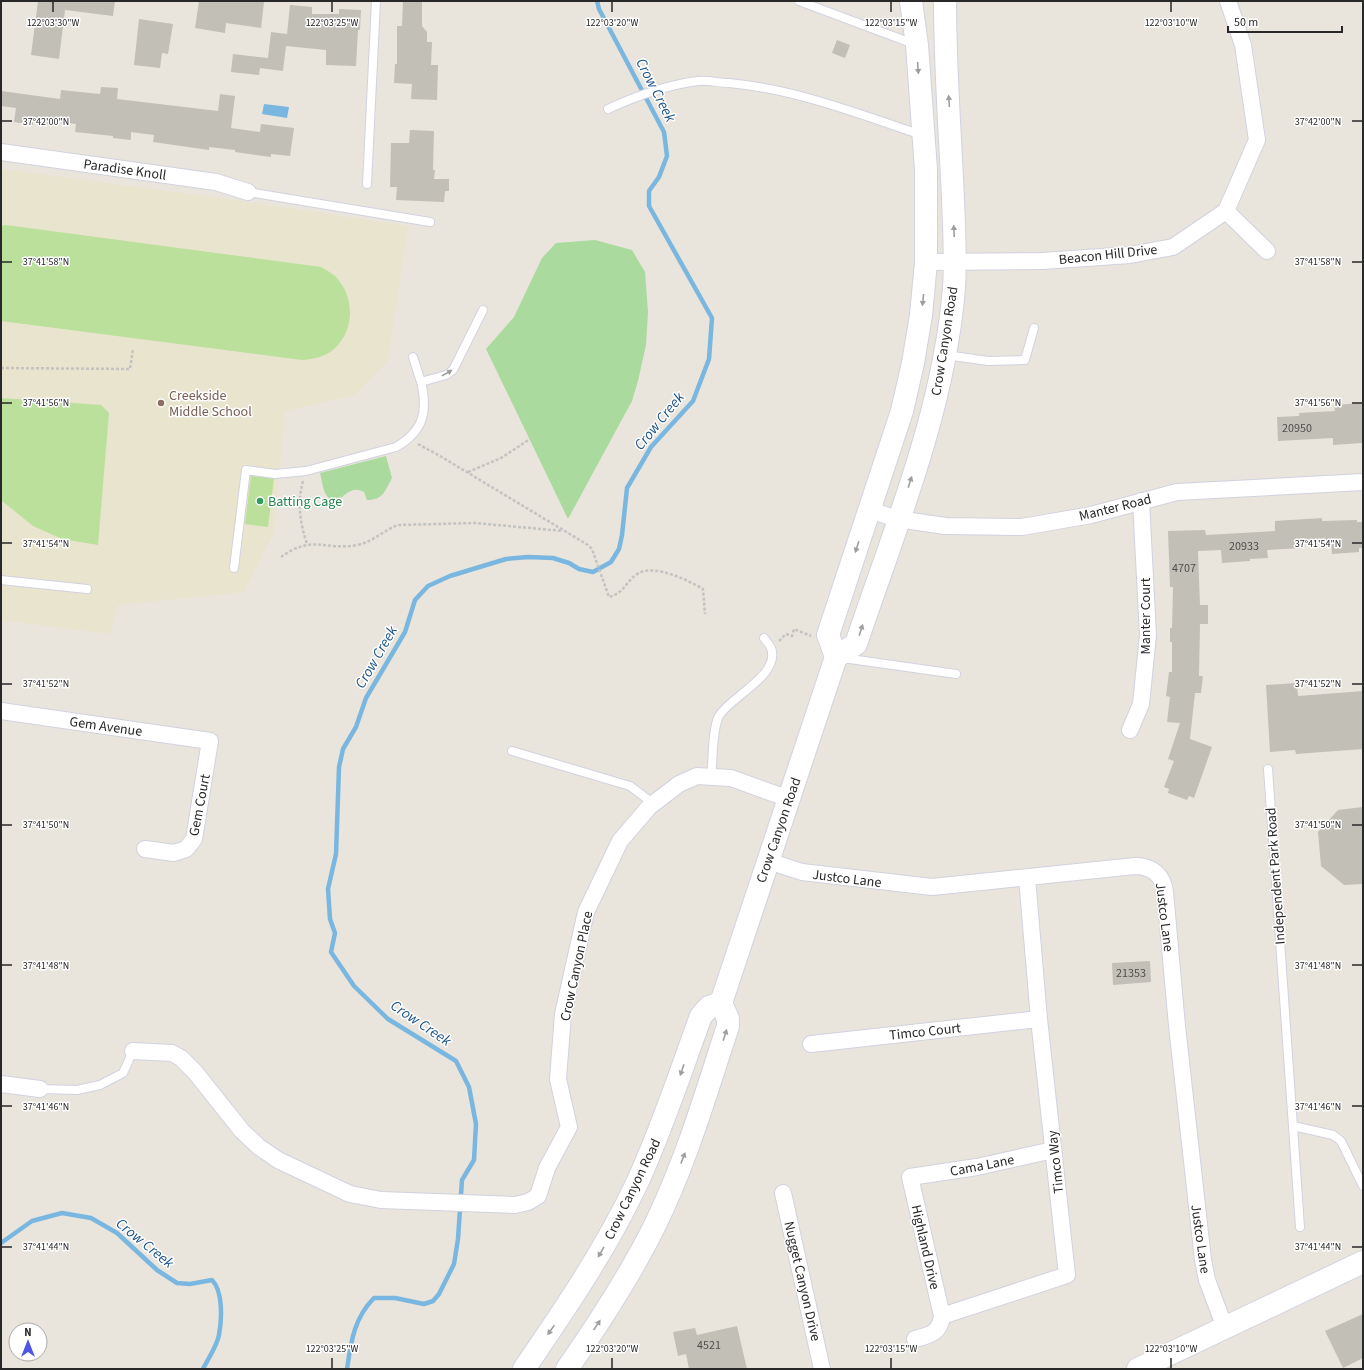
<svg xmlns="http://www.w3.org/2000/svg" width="1364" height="1370" font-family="'Source Sans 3',sans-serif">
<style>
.education{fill:#e9e4cd}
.green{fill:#abda9e}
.pitch{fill:#bae09b}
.water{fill:#7ab7e0}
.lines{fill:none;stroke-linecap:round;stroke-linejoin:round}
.stream{stroke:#7ab7e0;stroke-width:4.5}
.building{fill:#c2bfb7}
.service-casing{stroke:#d1d2e0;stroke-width:10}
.minor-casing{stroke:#d1d2e0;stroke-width:18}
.secondary-casing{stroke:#d1d2e0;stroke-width:24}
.path{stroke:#c3c3c3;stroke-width:2.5;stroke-dasharray:3 2;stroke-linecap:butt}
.service{stroke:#fff;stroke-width:8}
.minor{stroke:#fff;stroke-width:16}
.secondary{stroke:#fff;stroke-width:22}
.oneway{fill:#9e9e9e}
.ticks{fill:none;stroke:#282828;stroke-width:1.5}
.education-dot{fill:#8d6e63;stroke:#fff;stroke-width:1.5}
.leisure-dot{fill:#2e9e5b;stroke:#fff;stroke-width:1.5}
.labels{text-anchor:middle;stroke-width:3;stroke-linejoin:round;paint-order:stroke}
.number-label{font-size:12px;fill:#4e4e4c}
.street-label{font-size:14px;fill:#282828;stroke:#fff}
.education-label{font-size:14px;fill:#785e54;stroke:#fff;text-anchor:start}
.leisure-label{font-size:14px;fill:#27864d;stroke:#fff;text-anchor:start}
.water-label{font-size:15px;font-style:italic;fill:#1d5588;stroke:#fff}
.ticks-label{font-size:10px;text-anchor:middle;fill:#282828;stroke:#fff;stroke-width:3;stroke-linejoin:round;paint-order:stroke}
</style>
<rect width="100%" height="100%" fill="#e9e5dc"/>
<path class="education" d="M1,169L227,199L408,226L388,360L355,395L285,411L274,533L244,592L118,605L110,634L1,620Z"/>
<path class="green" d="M595,240L632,250L645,272L648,312L646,345L638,381L632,401L568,519L486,349L514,317L542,258L556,243Z
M386,456L392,478C385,491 383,500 367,500L364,492C351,485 346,496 335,501C323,499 323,484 320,473Z"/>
<path class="pitch" d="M6,225L321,267C326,270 332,273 336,277C355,298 355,330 334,349C325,357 313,359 302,360L1,321V226Z
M1,398L101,405L109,413L98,545L62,539L33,526L1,500Z
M251,476L274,478L268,527L245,524Z"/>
<path class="water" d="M264,104L289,107L287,118L262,114Z"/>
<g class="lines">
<path class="stream" d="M1,1243L32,1221L62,1213L91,1218L117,1233L157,1270L177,1283L190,1284L212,1280C223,1291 222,1319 219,1335C217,1346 208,1359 203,1369
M347,1369C351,1342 354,1318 374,1298H395L424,1304L433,1301L439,1294L454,1264L458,1239L462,1180L474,1160L476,1124L469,1087L456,1061L388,1019L354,986L331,952L335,933L330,919L328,889L336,854L339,767L343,749L356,727L366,698L405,632L415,600L428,586L450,576L506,559L528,557L553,558L569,563L579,569L593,572L611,562L619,549L622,535L627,488L651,447L693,401L709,359L712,318L649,206V191L659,177L667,156L664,132L599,9L597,1"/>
</g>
<path class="building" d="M38,1H115L113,16L65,10L59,59L31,55Z
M199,1L264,2L261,28L226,23L225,33L195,28Z
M403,1L422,2V26L427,32V42H432L431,65H438L437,100L411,99L412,84L394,83L395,64H397V26H402Z
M290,5L312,7V14H339V9L361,10L360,30H358L356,66L326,65V50L286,46L283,71L260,68L259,75L231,72L233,54L268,58L271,32L287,34Z
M139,19L173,24L168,54L162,53L160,68L134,65Z
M837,40L850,45L845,58L832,53Z
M101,87L118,88L117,99L218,111L220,94L235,96L231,128L260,132L261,124L294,128L290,156L271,154V157L235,152V150L209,147V150L153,142L154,135L131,132V140L113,138V136L75,132L76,124L52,121L51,125L33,122V125L14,122L16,108L1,106V91L60,99L61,90L100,94Z
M410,130L434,131L433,170H435L434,179H449V191H445L444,202L396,200L397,187H390L391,143H409Z
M1363,403L1362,443L1333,445V438L1278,441L1277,417L1299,416V413L1335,411L1334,405Z
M1322,518V521L1357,520V522H1363V548H1359V552L1332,554L1331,541L1302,542L1303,548L1267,550L1268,558L1250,559V561L1222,563L1221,550L1198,551L1200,605H1208V624H1200L1199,676H1203L1201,693H1195L1190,739L1212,747L1194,798L1189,796L1187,800L1168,793L1169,789L1164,787L1174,761L1168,759L1180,723L1167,722L1170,697L1166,696L1169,672H1172V642H1170V628H1172L1173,587H1170L1168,531L1205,530L1206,535L1275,531V521Z
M1297,683L1298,696L1363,691V749L1296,754L1295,750L1270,752L1266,685Z
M1363,807V884L1344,885L1321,866L1318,832L1338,810Z
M1150,961L1151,982L1113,985L1112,963Z
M1363,1314V1358L1343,1368L1325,1331Z
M737,1326L747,1369H689L686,1354L678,1356L673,1332L695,1328L697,1335Z"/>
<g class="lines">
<g class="service-casing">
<path id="service" d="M799,1L914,44
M608,109C636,96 667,85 698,81C708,80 719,83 729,83C795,89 859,114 922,135
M367,184L376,1
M248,192L430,222
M946,355L988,361L1025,360L1034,328
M413,357L421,382L446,375L453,370L483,310
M234,568L246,470L275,474L306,471L396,447C424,431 428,411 421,382
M1,580L87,589
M843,658L956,674
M512,751L630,786L654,804
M1268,769L1300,1227
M711,777C713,762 712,729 719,716C731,696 781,675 771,648C770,645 766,641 764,638
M40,1089L77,1090L100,1085L123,1073L133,1051
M1293,1126L1333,1135L1341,1141L1363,1186"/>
</g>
<g class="minor-casing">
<path id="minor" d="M1,152L216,182L248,192
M1226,211L1267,251
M926,262L1042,261L1130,255L1173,247L1226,211L1257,140L1243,45L1228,1
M869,510L898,519L945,526L1022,527L1091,515L1177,492L1363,482
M1,711L210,741L194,839L186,849L174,853L145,849
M1130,730L1141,704L1148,635L1141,501
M768,861L802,872L932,887L1135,866C1152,866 1163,875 1165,892L1177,1026L1203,1260L1207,1280L1225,1328
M811,1044L1039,1019
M133,1051L172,1053L181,1058L195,1072L242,1131L259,1147L278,1160L350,1194L381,1200L515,1205L528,1202L538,1196L547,1168L569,1127L558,1079L563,1014L586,912L620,841L649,807L679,784L697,776L731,778L789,799
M1,1084L40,1089
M783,1193L822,1369
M942,1316L910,1177L977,1167L1053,1150
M915,1339C930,1335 940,1333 942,1316L1067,1275L1039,1019L1027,878"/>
</g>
<g class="secondary-casing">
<path id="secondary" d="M836,657L856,644C895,528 944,411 954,288C956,259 954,229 953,199C950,133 945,67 945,1
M524,1369C565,1309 606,1249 637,1183C662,1129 680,1073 701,1016L709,1007L721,1003
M567,1369C599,1323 630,1276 655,1225C686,1162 706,1093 728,1026V1019L721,1003L836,657L828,635L902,411L913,363L921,315L926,262V170L917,45L911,1
M1138,1369L1363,1262"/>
</g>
<path class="path" d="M1,368L130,369L133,349
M418,444L440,456L588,545L592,549L609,597C625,593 627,579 639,573C655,564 690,581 703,589L705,614
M468,472L501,458L530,439
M303,481C297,503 300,523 307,544
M281,557C313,534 324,551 357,545C373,542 384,530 398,525L475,523L563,531
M779,641L786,634L792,636L794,629L811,636"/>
<use href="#service" class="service"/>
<use href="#minor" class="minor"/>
<use href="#secondary" class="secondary"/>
</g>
<defs><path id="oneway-solid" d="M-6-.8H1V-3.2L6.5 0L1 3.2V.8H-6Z"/></defs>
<g class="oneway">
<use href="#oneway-solid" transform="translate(918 68) rotate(86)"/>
<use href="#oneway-solid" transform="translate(949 101) rotate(-94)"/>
<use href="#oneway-solid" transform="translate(954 231) rotate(-92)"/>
<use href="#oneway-solid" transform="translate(923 300) rotate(96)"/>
<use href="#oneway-solid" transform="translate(447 373) rotate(-29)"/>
<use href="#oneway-solid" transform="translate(910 482) rotate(-72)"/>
<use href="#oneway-solid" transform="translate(857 547) rotate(108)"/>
<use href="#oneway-solid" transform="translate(861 630) rotate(-72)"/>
<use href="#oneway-solid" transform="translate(725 1035) rotate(-72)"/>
<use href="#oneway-solid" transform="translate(682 1070) rotate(109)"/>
<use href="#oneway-solid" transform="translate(683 1158) rotate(-69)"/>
<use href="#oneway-solid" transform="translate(601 1252) rotate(120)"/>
<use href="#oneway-solid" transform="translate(597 1325) rotate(-56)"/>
<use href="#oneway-solid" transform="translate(551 1330) rotate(125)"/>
</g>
<path class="ticks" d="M53,2V12M332,2V12M612,2V12M891,2V12M1171,2V12M2,121H12M1352,121H1362M2,262H12M1352,262H1362M2,403H12M1352,403H1362M2,543H12M1352,543H1362M2,684H12M1352,684H1362M2,825H12M1352,825H1362M2,965H12M1352,965H1362M2,1106H12M1352,1106H1362M2,1247H12M1352,1247H1362M332,1358V1368M612,1358V1368M891,1358V1368M1171,1358V1368"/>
<circle class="education-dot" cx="161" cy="403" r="4"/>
<circle class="leisure-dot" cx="260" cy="501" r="4"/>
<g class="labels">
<g class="number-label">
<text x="1297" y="432">20950</text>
<text x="1244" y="550">20933</text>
<text x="1184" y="572">4707</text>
<text x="1131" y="977">21353</text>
<text x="709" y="1349">4521</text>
</g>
<g class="street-label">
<text transform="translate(125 169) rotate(8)" y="5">Paradise Knoll</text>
<text transform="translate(1108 254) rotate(-6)" y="5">Beacon Hill Drive</text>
<text transform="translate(944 341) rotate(-81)" y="5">Crow Canyon Road</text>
<text transform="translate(1115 507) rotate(-14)" y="5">Manter Road</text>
<text transform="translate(1145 616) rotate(-90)" y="5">Manter Court</text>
<text transform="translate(106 726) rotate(8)" y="5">Gem Avenue</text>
<text transform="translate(199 805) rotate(-79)" y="5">Gem Court</text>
<text transform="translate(778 830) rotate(-71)" y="5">Crow Canyon Road</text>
<text transform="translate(1275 876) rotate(-94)" y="5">Independent Park Road</text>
<text transform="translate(847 878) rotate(7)" y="5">Justco Lane</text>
<text transform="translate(1165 917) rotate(83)" y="5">Justco Lane</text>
<text transform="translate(576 966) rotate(-78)" y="5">Crow Canyon Place</text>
<text transform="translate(925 1031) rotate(-6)" y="5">Timco Court</text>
<text transform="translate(1055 1162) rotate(-96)" y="5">Timco Way</text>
<text transform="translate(982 1165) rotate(-11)" y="5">Cama Lane</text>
<text transform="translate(632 1189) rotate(-64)" y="5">Crow Canyon Road</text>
<text transform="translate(1201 1239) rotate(82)" y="5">Justco Lane</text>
<text transform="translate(926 1247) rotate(77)" y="5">Highland Drive</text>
<text transform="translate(803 1281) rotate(77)" y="5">Nugget Canyon Drive</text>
</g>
<g class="education-label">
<text x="169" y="400">Creekside<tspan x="169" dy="16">Middle School</tspan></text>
</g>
<g class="leisure-label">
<text x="268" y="506">Batting Cage</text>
</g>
<g class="water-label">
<text transform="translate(656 90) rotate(63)" y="5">Crow Creek</text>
<text transform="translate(659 421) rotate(-51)" y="5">Crow Creek</text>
<text transform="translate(376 657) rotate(-60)" y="5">Crow Creek</text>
<text transform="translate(421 1023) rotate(34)" y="5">Crow Creek</text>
<text transform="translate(145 1243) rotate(39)" y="5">Crow Creek</text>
</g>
</g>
<g class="ticks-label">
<text x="53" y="26">122°03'30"W</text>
<text x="332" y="26">122°03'25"W</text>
<text x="612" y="26">122°03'20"W</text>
<text x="891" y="26">122°03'15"W</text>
<text x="1171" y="26">122°03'10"W</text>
<text x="46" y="125">37°42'00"N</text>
<text x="1318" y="125">37°42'00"N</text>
<text x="46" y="265">37°41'58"N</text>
<text x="1318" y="265">37°41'58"N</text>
<text x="46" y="406">37°41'56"N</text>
<text x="1318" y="406">37°41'56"N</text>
<text x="46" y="547">37°41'54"N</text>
<text x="1318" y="547">37°41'54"N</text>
<text x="46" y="687">37°41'52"N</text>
<text x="1318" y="687">37°41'52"N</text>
<text x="46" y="828">37°41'50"N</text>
<text x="1318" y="828">37°41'50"N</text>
<text x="46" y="969">37°41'48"N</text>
<text x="1318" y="969">37°41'48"N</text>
<text x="46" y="1110">37°41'46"N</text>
<text x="1318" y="1110">37°41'46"N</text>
<text x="46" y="1250">37°41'44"N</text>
<text x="1318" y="1250">37°41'44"N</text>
<text x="332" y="1352">122°03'25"W</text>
<text x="612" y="1352">122°03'20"W</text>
<text x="891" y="1352">122°03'15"W</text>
<text x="1171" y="1352">122°03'10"W</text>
</g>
<rect width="1364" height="1370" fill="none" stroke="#282828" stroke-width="4"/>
<g transform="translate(28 1342)"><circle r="19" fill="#ffffff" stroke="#a9a9a9"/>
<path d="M0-3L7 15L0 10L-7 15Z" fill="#4e56e4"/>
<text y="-6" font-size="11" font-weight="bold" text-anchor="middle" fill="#282828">N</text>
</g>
<path d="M1228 26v6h114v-6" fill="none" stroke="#282828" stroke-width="2"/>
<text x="1234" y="26" font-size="12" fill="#282828" stroke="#ffffff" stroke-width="3" paint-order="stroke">50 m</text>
</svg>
